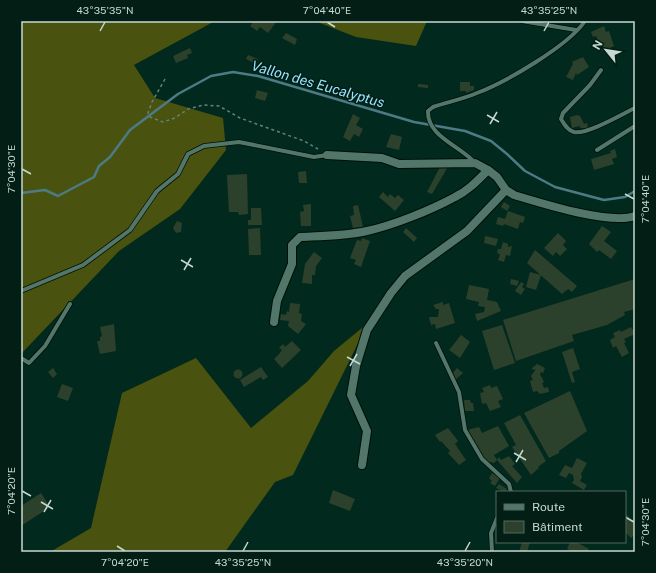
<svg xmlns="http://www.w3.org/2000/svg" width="656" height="573" font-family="'Public Sans',sans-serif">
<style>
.forest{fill:#4a520f}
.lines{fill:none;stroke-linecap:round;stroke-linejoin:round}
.stream{stroke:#4c7b85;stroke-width:2.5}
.building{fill:#2c412b}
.lane-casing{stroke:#001008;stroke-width:5.5}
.street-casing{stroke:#001008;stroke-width:10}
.path{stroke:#658278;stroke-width:1.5;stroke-dasharray:3 3;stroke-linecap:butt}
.lane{stroke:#52776a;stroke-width:4}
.street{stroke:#52776a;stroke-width:8}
.ticks{fill:none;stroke:#c6d9d1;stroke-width:1.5}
.labels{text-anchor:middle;stroke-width:3;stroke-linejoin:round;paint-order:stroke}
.water-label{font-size:14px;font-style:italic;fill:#97e3fe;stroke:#031e15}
.neatline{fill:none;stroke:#c6d9d1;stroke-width:1.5}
.ticks-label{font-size:10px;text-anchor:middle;fill:#c6d9d1}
</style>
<rect width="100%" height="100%" fill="#02291e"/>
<path class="forest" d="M21,21H215L134,65L155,98L223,118L226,150L180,209L119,251L21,354Z
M315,21H427L416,46L356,37Z
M368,323L293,475L275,482L225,552H50L91,528L122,393L196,358L251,428L308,381L334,351Z"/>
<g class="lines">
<path class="stream" d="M21,193L45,190L58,196L94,177L99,166L110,157L130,130L178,94L211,76L233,72L258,76L414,122L465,131L491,141L507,154L525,171L555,187L604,200L625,197L635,191"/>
</g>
<path class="building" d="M254,21H277L268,33L260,27L257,31L250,26Z
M604,26L606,32L609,31L614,46L602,51L596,36L593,37L591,32Z
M286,33L297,39L295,45L282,38Z
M190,48L192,53L187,55L188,58L176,63L173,56Z
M248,55L258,59L256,64L246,59Z
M583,57L589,67L577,75L576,73L573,80L566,77L573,64L572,62Z
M460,82H470V86H474V90L466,93V91H460Z
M418,84L428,85V88L418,87Z
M257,90L268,93L265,101L255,98Z
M353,114L360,118L356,125L363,129L359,137L354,134L350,141L343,137Z
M577,115L580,116L584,124L587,123L588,128H581L579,126L572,128L570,117Z
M391,134L402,137L399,150L386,147Z
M615,149L617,157L612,159L614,164L594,170L591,159L611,153L610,151Z
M441,165H449L432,194L427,192Z
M306,171L307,183H299L298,172Z
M247,174L248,214L239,215L238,212H229L227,175Z
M383,192L388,197L390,194L395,198L398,195L404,200L395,211L379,197Z
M504,202L510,206L507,211L501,207Z
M311,204V226H301L300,212L304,211L303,205Z
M358,205L363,227L353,228L350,216L354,215L353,206Z
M251,208H261L262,225H248V220H251Z
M508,211L525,217L523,223L520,222L518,229L504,224L503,226L496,224L498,217L505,219Z
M177,221L182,223L181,232L176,233L173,228Z
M602,226L611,232L604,241L617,251L611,259L599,250L597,252L589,244Z
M260,228L261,255H249L248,229Z
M406,228L417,238L414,242L403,232Z
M558,233L566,241L563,245L567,249L560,256L556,252L553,256L544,248Z
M485,236L498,239L496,246L484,243Z
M362,238L370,241L361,267L354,264L356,260L350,258L357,240L361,241Z
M503,242L508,244V247L512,246L510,256L506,255L504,262L498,260L500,254L497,253L498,249H501Z
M535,250L577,286L572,292L568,289L562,294L527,263Z
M314,252L322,258L316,266L315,275H312V284L302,283L305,264Z
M530,272L541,275L536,290L526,287Z
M511,279L519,281L517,286L510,284Z
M635,279V309L624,312L625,315L607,325L572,335L574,341L516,361L503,320Z
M521,282L524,284L522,287L525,289L521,295L515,291Z
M469,285L489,289L487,300L497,302L501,311L477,321L475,314L484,312L485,307L478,306L479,302L466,299Z
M443,302V305L449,303L455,323L436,329L435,324L431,325L429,317H438L439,309H436L433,305Z
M290,303L300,304L299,313L302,314L301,321L306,324L298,334L288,326L289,321L280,320L281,314L286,315L287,311L289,312Z
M114,324L116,351L100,354L97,341H100V337L102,336L100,327Z
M502,325L515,363L494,370L482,331Z
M631,327L635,334L624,339L626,342L624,343L629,353L622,357L616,346L613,348L610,340L615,337L613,333L620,330L621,332Z
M461,335L470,342L460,358L449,350Z
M292,341L301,350L282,368L274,359L280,353L282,350L279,348L283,344L285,347Z
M573,348L580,369L572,372L575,382L572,383L562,352Z
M537,364L545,368L543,373L541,372L540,374L544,382L542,383L544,388L548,387L549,392L540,394L537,391L533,392L530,381L533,380L531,376L536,369L533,370L532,368Z
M261,367L268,377L263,380L261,377L244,387L240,380Z
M53,368L57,374L53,378L48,372Z
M457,368L463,373L455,380L452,374Z
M233.5 374a4.5 4.5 0 1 1 9 0a4.5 4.5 0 1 1-9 0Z
M62,384L73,388L68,401L57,397Z
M490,385L491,388L497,386L503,399L498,401L501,407L490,411L486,403L482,404L480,393L484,392L482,388Z
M570,391L587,431L559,451V453L549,458L524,413Z
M464,400H470L471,403H473L474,411H465Z
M520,415L546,461L538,467L539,468L531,475L512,447L516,445L504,423Z
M498,426L509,446L494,455L497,460L494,463L485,461L467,430L479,427L482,433Z
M448,428L458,441L455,444L466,460L459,465L448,453L450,451L441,441L440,442L435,435Z
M509,456L515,464L512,466L522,477L517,483L497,460L499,457L501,460Z
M577,458L587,463L581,474L582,477L580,481L587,485L584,490L572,483L574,480L573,475L569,473L566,478L559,475L565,465L572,468Z
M492,473L500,478L495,486L490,483L492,481L489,478Z
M499,484L507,489L505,492L496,488Z
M333,490L355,499L350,511L329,503Z
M41,493L50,507L21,526V506Z
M625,513L635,523V534L631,538L625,532Z
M522,542H530L527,552H519Z
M570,542H576L589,549L586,552H573L567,549Z"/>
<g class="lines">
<g class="lane-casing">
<path id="lane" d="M522,21L576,30
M601,70L590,85L563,113L561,119C564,124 567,130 574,132C587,135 622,114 635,108
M597,150L635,126
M475,163C461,146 427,137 428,111L433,107C448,102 463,99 477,93C506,82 568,46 585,21
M21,291L83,265L130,230L157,191L178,174L188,154L204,146L239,142L314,157L327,155
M436,343L459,392L465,430L482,459L509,484L511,492
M21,358L29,363L45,346L70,304
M492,552L491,533L497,518"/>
</g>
<g class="street-casing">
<path id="street" d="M327,155L382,158L399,164L475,163L488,170L497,177L506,190L514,195C541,203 609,225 635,216
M274,322L277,301L292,264V245L300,237C322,236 345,236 367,231C394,225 431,210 455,197C468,191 478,180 488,170
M362,465L367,431L351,395L356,366L367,330L391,293L405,276L467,231L506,190"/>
</g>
<path class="path" d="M165,79L152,102L148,113L150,117L163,122L175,118L188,109L204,105L219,106L240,118L304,141L318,149"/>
<use href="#lane" class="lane"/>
<use href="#street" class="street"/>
</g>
<path class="ticks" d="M327,22L335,27M100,31L105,22M544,31L549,22M487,115L499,122M490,124L497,112M22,169L31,174M625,194L634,199M181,260L193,267M184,270L191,258M347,357L360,364M350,366L357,354M514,453L526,460M516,462L523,450M22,491L31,496M41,502L53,509M44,512L51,500M625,517L634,522M117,546L125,551M243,551L248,542M465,551L470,542"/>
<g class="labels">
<g class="water-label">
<text transform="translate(318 84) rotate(16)" y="5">Vallon des Eucalyptus</text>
</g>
</g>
<rect width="656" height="573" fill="none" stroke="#031e15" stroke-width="44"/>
<rect x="496" y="491" width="130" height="52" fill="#031e15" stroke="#516960"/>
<rect x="504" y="504" width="20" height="6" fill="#52776a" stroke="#516960"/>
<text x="532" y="511" font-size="12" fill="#c6d9d1">Route</text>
<rect x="504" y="521" width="20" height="12" fill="#2c412b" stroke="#516960"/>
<text x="532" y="531" font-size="12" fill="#c6d9d1">Bâtiment</text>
<g transform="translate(606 50) rotate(300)" stroke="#031e15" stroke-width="3" paint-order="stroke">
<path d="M0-3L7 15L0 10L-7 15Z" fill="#c6d9d1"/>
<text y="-6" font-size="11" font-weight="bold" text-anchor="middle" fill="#c6d9d1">N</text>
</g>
<rect x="22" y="22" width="612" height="529" class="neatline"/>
<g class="ticks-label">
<text x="105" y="14">43°35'35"N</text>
<text x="327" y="14">7°04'40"E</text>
<text x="549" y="14">43°35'25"N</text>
<text transform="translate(11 169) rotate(-90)" y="4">7°04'30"E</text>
<text transform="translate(645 199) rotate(-90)" y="4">7°04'40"E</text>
<text transform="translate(11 491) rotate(-90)" y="4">7°04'20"E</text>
<text transform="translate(645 522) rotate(-90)" y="4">7°04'30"E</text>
<text x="125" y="566">7°04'20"E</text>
<text x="243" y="566">43°35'25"N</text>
<text x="465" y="566">43°35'20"N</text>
</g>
</svg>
